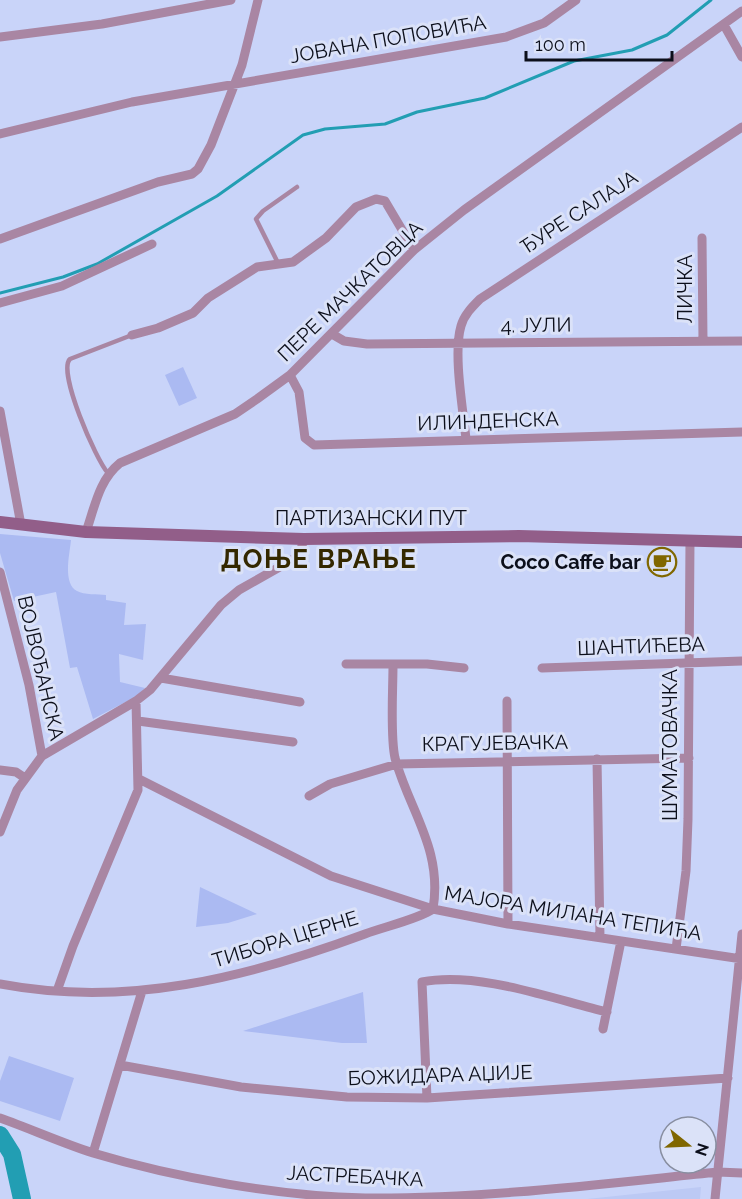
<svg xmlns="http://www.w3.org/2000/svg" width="742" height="1199" font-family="Raleway,sans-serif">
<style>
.built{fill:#bcc9f4}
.green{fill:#abbaf2}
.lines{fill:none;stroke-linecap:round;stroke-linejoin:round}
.stream{stroke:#229eb3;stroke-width:3}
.river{stroke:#229eb3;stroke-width:18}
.lane{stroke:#a986a3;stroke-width:4.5}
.street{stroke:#a986a3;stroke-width:9}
.secondary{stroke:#925e89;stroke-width:12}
.labels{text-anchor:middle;stroke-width:6;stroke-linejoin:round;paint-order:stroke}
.street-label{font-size:20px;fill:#0c0f1b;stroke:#dbe2f8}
.poi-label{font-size:20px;font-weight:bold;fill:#0c0f1b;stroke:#dbe2f8;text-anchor:end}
.district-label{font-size:26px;font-weight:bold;letter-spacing:1.5px;fill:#342800;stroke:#dbe2f8}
</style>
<rect width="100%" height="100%" fill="#c9d4f9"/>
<path class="built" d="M701,1187L700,1199H587Z"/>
<path class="green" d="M183,367L197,398L179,406L165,375Z
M0,534L71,540C70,553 62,583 77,591C84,595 98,594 106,595V600L126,603L124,625L146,624L143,660L119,654L120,682L145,688L137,696L93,719L77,667L70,668L56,592L14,601L0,553Z
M200,887L257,914L228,923L196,927Z
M363,992L367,1043H342L243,1031Z
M9,1056L74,1078L60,1121L0,1101V1081Z"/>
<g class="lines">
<path class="stream" d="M0,293L63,277L97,264L217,196L303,135L325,129L385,124L417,112L485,98L574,61L632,50L667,35L711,0"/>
<path class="river" d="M0,1135L12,1154L22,1199"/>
<path class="lane" d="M279,265L256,219L263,211L297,187
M108,473C96,460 57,371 70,359L132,335"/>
<path class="street" d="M724,25L742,57
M0,37L102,24L231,0
M0,134L132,102L506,37L544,23L576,0
M702,238L703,341
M0,239L158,182L192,174L198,169L211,145L242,65L258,0
M0,303L62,286L152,244
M332,334L344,341L367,344L742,341
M132,335L158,328L193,313L208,298L257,267L293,262L326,238L356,207L376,199L385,201L414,250
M290,375L299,392L305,438L314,445L742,432
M0,411L21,525
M466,439C463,409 453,353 461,326C464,315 472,307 480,299L742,127
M86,532C95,506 99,480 120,463L235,414L257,399L290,375L414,250L464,210L742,11
M0,572L29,685L42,756
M346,664H427L464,668
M542,668L742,661
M161,678L300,702
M507,701L508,924
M138,721L293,742
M597,759L600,937
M0,770L16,772L25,778
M139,779L331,876L433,909L508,924L742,959
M309,796L330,784L397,764L689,758
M0,832L17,790L42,756L136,701L150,690L221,605L239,590L299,556L304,539
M676,949L686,871L688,819L690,540
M0,984C127,1008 246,978 365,934C383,927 419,919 433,909C443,849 409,810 395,758C390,736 393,690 393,665
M57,991L73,946L138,790L136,701
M603,1029L621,941
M120,1065L241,1087L347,1097L427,1098L728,1078
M427,1098L422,982C478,971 553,999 607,1012
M0,1118C31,1129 62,1143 93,1153C176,1178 279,1196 365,1198C483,1199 601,1184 718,1172L742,1173
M93,1153L142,991
M715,1199L742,934"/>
<path class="secondary" d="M0,522L86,532L304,539L519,536L742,542"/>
</g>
<defs>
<g id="cafe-ring" transform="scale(1.5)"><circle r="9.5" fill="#dbe2f8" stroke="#806700" stroke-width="1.5"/><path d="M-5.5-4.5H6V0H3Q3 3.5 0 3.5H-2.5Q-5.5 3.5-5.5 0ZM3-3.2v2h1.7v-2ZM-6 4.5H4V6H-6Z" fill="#806700"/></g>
</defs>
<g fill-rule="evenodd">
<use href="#cafe-ring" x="662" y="562"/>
</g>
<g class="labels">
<g class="street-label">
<text transform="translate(388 39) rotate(-10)" y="7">ЈОВАНА ПОПОВИЋА</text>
<text transform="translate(579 212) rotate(-33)" y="7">ЂУРЕ САЛАЈА</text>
<text transform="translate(685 289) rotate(-90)" y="7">ЛИЧКА</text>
<text transform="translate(350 291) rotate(-44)" y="7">ПЕРЕ МАЧКАТОВЦА</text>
<text transform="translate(536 325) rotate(-1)" y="7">4. ЈУЛИ</text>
<text transform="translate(488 421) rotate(-2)" y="7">ИЛИНДЕНСКА</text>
<text x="371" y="525">ПАРТИЗАНСКИ ПУТ</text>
<text transform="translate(641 646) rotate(-2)" y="7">ШАНТИЋЕВА</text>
<text transform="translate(41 668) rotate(77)" y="7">ВОЈВОЂАНСКА</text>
<text transform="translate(495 743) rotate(-1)" y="7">КРАГУЈЕВАЧКА</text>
<text transform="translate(670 745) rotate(-90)" y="7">ШУМАТОВАЧКА</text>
<text transform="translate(573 913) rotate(9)" y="7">МАЈОРА МИЛАНА ТЕПИЋА</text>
<text transform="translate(285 939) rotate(-17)" y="7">ТИБОРА ЦЕРНЕ</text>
<text transform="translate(440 1075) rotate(-2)" y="7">БОЖИДАРА АЏИЈЕ</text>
<text transform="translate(355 1176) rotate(3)" y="7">ЈАСТРЕБАЧКА</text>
</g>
<g class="poi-label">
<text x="641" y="569">Coco Caffe bar</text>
</g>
<g class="district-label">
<text x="319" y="568">ДОЊЕ ВРАЊЕ</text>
</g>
</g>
<g transform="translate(688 1145) rotate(108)"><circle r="28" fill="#dbe2f8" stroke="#888ea0" stroke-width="1.5"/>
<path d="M0-4.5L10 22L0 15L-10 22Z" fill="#806700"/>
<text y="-9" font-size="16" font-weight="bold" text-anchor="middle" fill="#0c0f1b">N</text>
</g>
<path d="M526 51v9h146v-9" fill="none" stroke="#0c0f1b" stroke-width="3"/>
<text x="535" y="51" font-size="18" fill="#0c0f1b" stroke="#dbe2f8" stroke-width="4.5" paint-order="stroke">100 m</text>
</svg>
